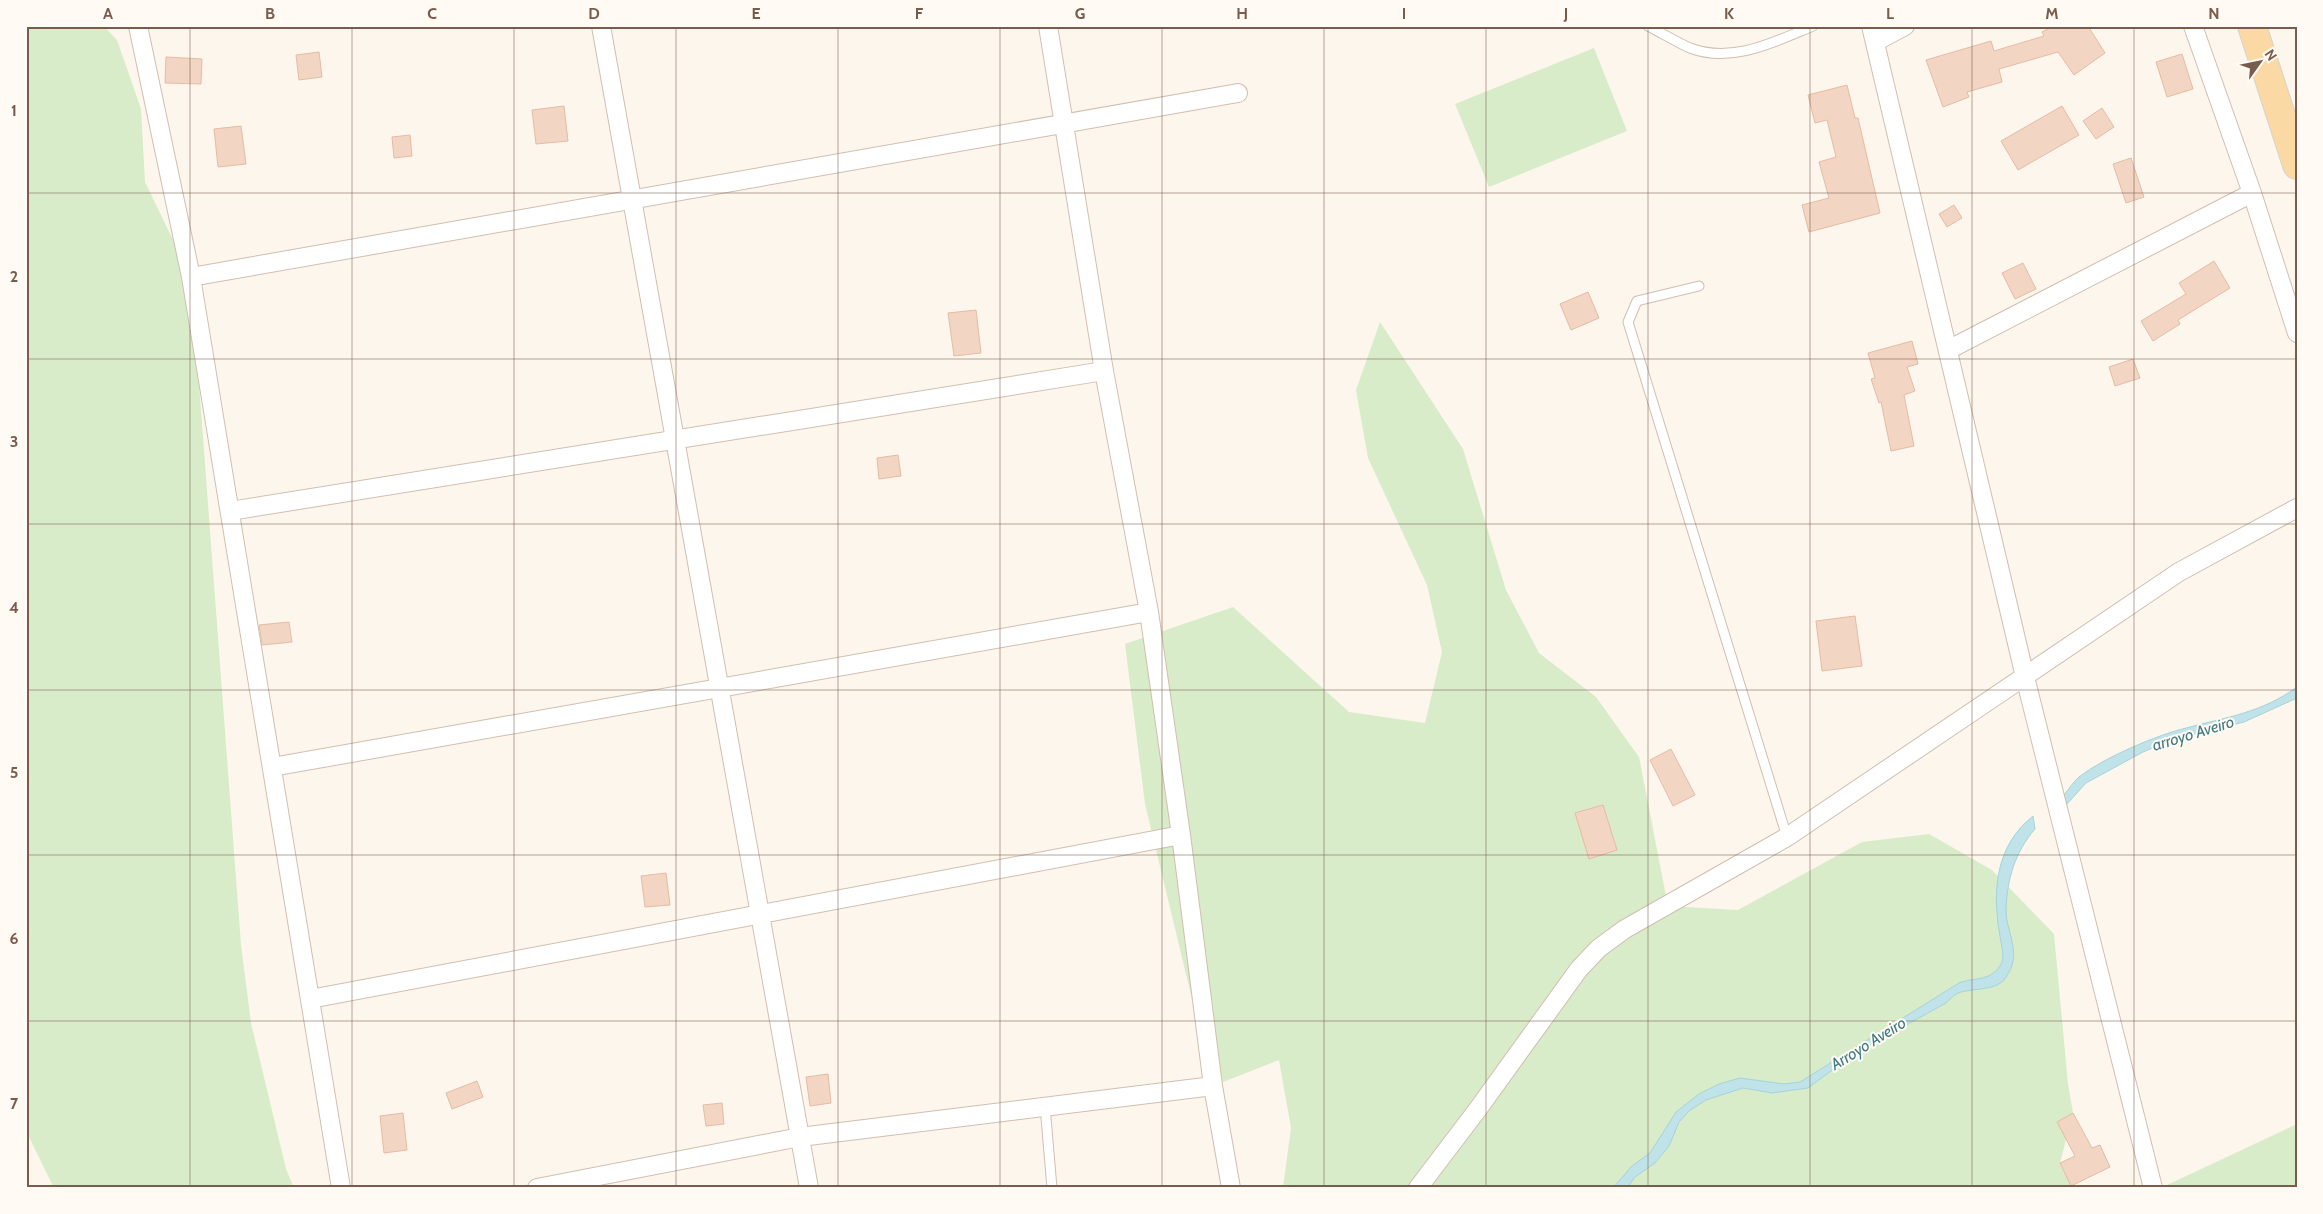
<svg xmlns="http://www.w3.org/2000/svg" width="2323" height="1214" font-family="Cabin,sans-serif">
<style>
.green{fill:#d8ecc9}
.water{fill:#bfe3e8;stroke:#a5d3da}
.building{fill:#f3d5c3;stroke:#e6bba3}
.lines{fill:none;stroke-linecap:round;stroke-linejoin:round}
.service-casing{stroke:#d1beb0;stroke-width:11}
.minor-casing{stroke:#d1beb0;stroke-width:20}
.primary-casing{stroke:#dad1cd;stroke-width:30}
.service{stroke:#fff;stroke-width:9}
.minor{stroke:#fff;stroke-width:18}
.primary{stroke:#fbd9a5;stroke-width:28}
.grid{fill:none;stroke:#7a5c4d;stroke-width:1;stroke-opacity:0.55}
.labels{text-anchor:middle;stroke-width:4;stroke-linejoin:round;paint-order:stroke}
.water-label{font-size:16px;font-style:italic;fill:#437c86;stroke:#fffaf3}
.neatline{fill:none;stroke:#7a5c4d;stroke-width:2}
.grid-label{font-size:16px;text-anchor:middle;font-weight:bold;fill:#7a5c4d}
</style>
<rect width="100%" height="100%" fill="#fdf6ec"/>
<path class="green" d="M26,26H104L117,40L141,109L145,182L191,277L241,945L251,1023L286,1169L294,1188H54L26,1131Z
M1594,48L1627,131L1489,187L1455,104Z
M1380,322L1463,449L1506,590L1539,653L1596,697L1639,757L1668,906L1738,910L1862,842L1929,834L1992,870L2054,934L2068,1084L2073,1113L2060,1163L2072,1188H1283L1291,1128L1279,1060L1213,1086L1145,804L1125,644L1233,607L1349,712L1425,723L1442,652L1427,585L1368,458L1356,390Z
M2297,1124V1188H2168L2167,1185Z"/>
<path class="water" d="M2297,687V698L2244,722L2175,739L2143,752L2086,783L2067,804L2064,795C2069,789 2073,782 2079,777C2103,758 2157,735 2186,728C2227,717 2261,713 2297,687Z
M2033,816L2035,829C2015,852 2007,879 2006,910C2006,931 2021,952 2009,972C2007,975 2005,980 2002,982C1990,991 1972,988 1958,993C1954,995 1949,1000 1946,1003L1854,1054L1808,1088L1772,1093L1743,1088L1706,1100L1689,1111L1679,1122L1669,1146L1655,1163L1635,1177L1627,1188H1613L1632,1166L1650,1153L1676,1112L1699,1094L1719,1084L1740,1078L1784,1084L1800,1082L1959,983C1974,977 1989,982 2000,966C2006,958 2001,945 2000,936C1992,892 1995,846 2033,816Z"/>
<path class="building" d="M2053,26H2088L2105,53L2074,75L2058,52L1999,69L2002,82L1967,92L1969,97L1943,107L1926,60L1991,41L1994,51L2044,36L2042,32Z
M319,52L322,77L299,80L296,55Z
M2182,54L2193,89L2167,97L2156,62Z
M166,57L202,59L201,84L165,83Z
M1847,85L1855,118H1858L1880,213L1809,232L1802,205L1829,198L1819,162L1836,157L1827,120L1815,123L1808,95Z
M564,106L568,141L536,144L532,110Z
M2062,106L2079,135L2018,170L2001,141Z
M2102,108L2114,127L2096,139L2083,121Z
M241,126L246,164L218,167L214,129Z
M410,135L412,156L394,158L392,137Z
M2131,158L2144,197L2126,203L2113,164Z
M1954,205L1962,218L1947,227L1939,214Z
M2214,261L2230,288L2178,320L2180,324L2153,341L2141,321L2186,294L2179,283Z
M2023,263L2036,289L2015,299L2002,273Z
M1588,292L1599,318L1571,330L1560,304Z
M976,310L981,353L954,356L948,313Z
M1912,341L1918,364L1907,367L1915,391L1904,395L1914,446L1891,451L1881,402L1879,403L1871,379L1875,378L1868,353Z
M2133,359L2140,378L2115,386L2109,367Z
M898,455L901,476L879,479L877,458Z
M1855,616L1862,666L1822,671L1816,621Z
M289,622L292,642L262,645L259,625Z
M1671,749L1695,795L1673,806L1650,760Z
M1603,805L1617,850L1589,859L1575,813Z
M666,873L670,905L645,907L641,876Z
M828,1074L831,1103L810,1106L806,1077Z
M477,1081L483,1097L452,1109L446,1093Z
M722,1103L724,1124L706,1126L703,1105Z
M403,1113L407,1150L384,1153L380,1116Z
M2073,1113L2092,1148L2100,1145L2110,1167L2071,1186L2060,1163L2075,1156L2057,1122Z"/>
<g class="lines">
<g class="service-casing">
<path id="service" d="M1648,26C1662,33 1676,42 1690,48C1732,64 1774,42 1813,26
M1699,286L1637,301L1628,322L1787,837
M1045,1106L1052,1188"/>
</g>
<g class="minor-casing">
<path id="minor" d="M138,26L191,277L341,1188
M601,26L809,1188
M1048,26L1104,371L1149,612L1181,835L1213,1086L1231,1188
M1871,26L2025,677L2153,1188
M2193,26L2252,193L2297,333
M1875,42L1905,26
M191,277L1238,93
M1948,350L2252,193
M230,511L1104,371
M272,767L1149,612
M310,999L1181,835
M537,1188L800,1137L1213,1086
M1418,1188L1478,1109L1579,969L1599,948L1625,929L1787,837L2179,572L2297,508"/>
</g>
<g class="primary-casing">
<path id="primary" d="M2252,26L2297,165"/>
</g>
<use href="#service" class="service"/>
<use href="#minor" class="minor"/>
<use href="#primary" class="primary"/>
</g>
<path class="grid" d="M190,26V1188M352,26V1188M514,26V1188M676,26V1188M838,26V1188M1000,26V1188M1162,26V1188M1324,26V1188M1486,26V1188M1648,26V1188M1810,26V1188M1972,26V1188M2134,26V1188M26,193H2297M26,359H2297M26,524H2297M26,690H2297M26,855H2297M26,1021H2297"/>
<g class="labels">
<g class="water-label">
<text transform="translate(2193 733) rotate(-17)" y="6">arroyo Aveiro</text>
<text transform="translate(1868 1043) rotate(-32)" y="6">Arroyo Aveiro</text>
</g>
</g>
<rect width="2323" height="1214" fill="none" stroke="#fffaf3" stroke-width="55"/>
<g transform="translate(2260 62) rotate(57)" stroke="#fffaf3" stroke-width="4" paint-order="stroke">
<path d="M0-4L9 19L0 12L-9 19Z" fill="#7a5c4d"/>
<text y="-8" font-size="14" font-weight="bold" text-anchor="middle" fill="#7a5c4d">N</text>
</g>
<rect x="28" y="28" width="2268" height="1158" class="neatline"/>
<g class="grid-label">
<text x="108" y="19">A</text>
<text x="270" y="19">B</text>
<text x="432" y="19">C</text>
<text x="594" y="19">D</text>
<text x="756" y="19">E</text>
<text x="919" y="19">F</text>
<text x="1080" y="19">G</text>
<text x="1242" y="19">H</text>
<text x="1404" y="19">I</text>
<text x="1566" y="19">J</text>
<text x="1729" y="19">K</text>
<text x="1890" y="19">L</text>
<text x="2052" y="19">M</text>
<text x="2214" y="19">N</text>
<text x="14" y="116">1</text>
<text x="14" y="282">2</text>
<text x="14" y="447">3</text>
<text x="14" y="613">4</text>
<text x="14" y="778">5</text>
<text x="14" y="944">6</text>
<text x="14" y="1109">7</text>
</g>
</svg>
